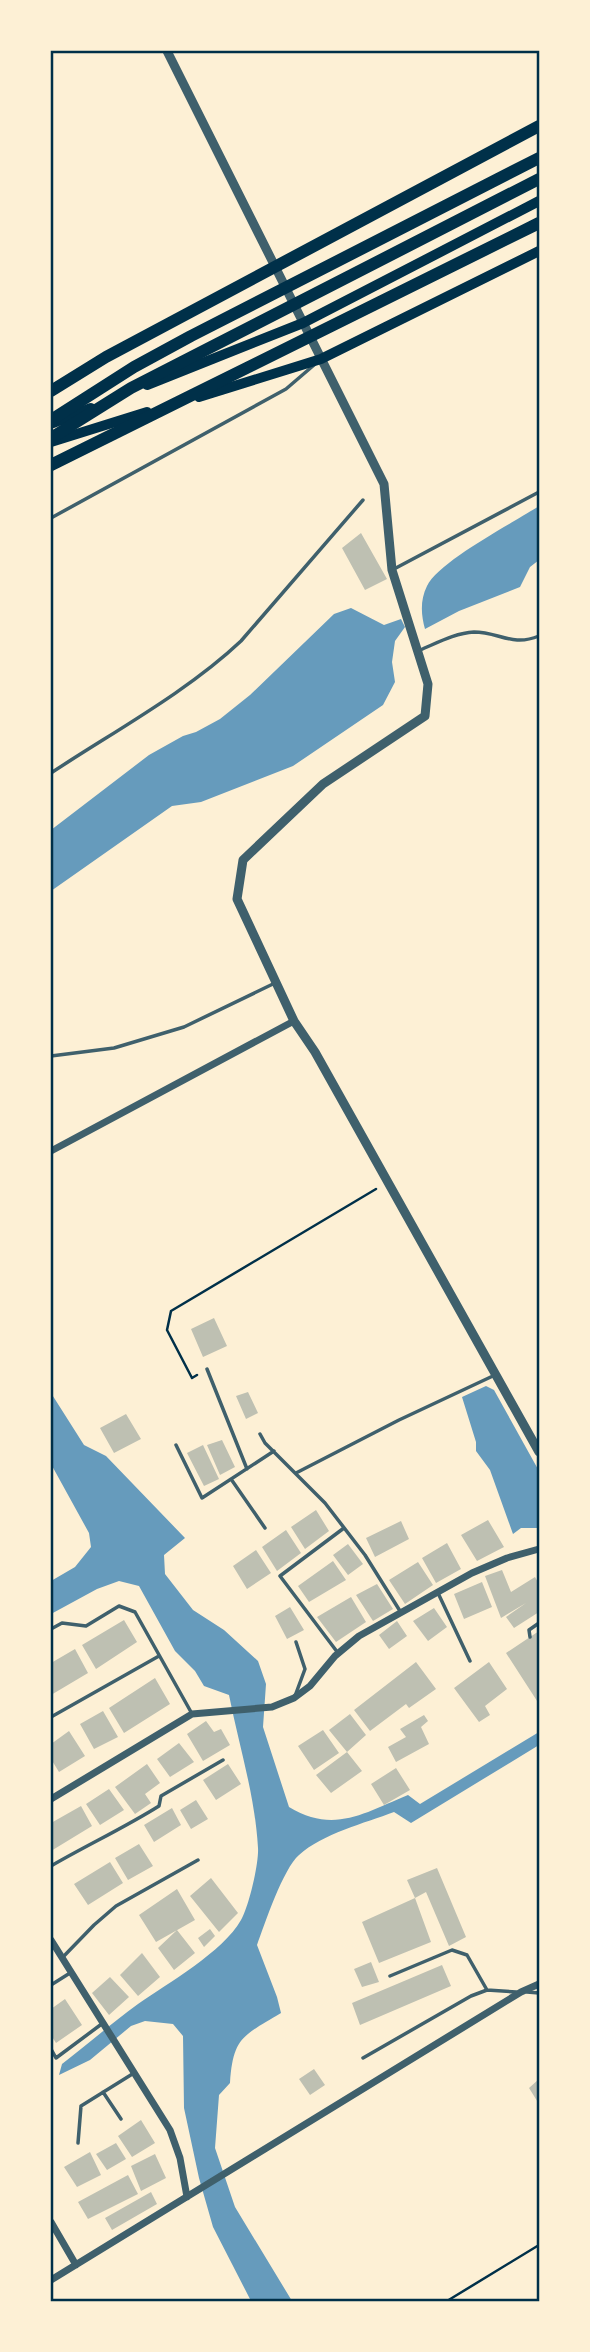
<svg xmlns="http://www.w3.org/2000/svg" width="590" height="2352" font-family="Helvetica,sans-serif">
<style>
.water{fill:#669bbc}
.building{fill:#bec0b2}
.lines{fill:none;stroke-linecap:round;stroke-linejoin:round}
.path{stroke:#003049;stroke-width:2.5}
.service{stroke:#3f606c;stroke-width:3.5}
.minor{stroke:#3f606c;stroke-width:7}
.tertiary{stroke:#3f606c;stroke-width:9}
.secondary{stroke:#003049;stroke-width:10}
.trunk{stroke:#003049;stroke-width:12}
.neatline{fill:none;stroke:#003049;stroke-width:2.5}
</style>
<rect width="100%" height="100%" fill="#fdf0d5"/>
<path class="water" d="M539,506V560L530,567L520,587L459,611L425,629C421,615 420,600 427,586C439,561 513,523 539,506Z
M351,608L384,625L401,619L405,627L395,641L392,662L395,682L383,705L293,766L201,802L172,806L51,891V830L149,755L183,736L196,732L220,719L250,695L334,614Z
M486,1386L494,1390L539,1471V1528H521L513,1534L490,1470L476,1451V1442L462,1397Z
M51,1393L84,1445L106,1456L185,1538L164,1555L165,1574L193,1610L224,1630L258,1661L266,1684L263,1727L289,1807C334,1834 364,1813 408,1795L420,1804L539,1732V1745L411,1823L394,1812C365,1823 322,1834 299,1855C283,1869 265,1923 257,1945L277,1997L281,2013C243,2036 233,2037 230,2083L219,2095L215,2148L235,2207L292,2301H251L213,2227L199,2178L184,2108L183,2036L173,2024L145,2021L131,2026L90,2060L59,2075L62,2064C88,2044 112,2023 138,2004C168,1983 223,1952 241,1920C249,1906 259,1863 258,1848C255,1795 239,1746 229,1695L204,1686L195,1671L175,1651L139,1586L119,1581L97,1589L51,1614V1581L75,1567L91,1547L89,1533L51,1464Z"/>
<path class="building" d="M361,533L387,579L365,590L342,548Z
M214,1318L227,1346L203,1357L191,1329Z
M248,1392L258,1413L246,1419L236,1396Z
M126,1414L141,1439L114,1453L100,1428Z
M222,1440L235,1467L220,1475L207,1445Z
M203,1445L219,1479L204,1486L187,1453Z
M316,1510L329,1531L305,1549L291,1527Z
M488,1520L504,1547L477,1561L461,1535Z
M401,1521L409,1539L375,1557L366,1538Z
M286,1530L301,1553L277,1571L262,1547Z
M447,1543L461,1569L436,1583L422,1558Z
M348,1544L363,1564L348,1575L333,1555Z
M256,1550L271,1573L247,1589L233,1566Z
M333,1561L346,1580L309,1602L298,1586Z
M418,1562L433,1585L405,1604L389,1580Z
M502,1570L511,1592L535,1577L539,1584V1612L514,1628L506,1617L526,1603L501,1618L485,1576Z
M482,1582L492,1607L464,1619L454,1594Z
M377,1584L393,1609L373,1621L356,1595Z
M351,1597L366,1622L336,1642L317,1617Z
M290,1607L304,1630L287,1639L275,1616Z
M434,1608L447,1627L428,1641L413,1621Z
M124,1620L137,1642L96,1669L82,1645Z
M397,1621L407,1636L389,1649L379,1635Z
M539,1631V1704L506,1653Z
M75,1649L88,1673L51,1695V1663Z
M416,1662L436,1689L409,1708L406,1704L370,1731L354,1710Z
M489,1662L507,1689L485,1706L490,1715L479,1722L454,1688Z
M155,1678L170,1704L124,1733L109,1708Z
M103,1711L118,1737L94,1749L80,1724Z
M350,1714L366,1735L347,1752L362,1771L331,1793L316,1775L347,1752L329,1730Z
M424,1715L428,1721L421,1727L429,1744L396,1762L388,1747L406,1737L400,1729Z
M206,1721L214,1732L221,1729L230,1745L203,1761L187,1734Z
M323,1730L339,1753L314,1770L298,1746Z
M69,1731L85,1756L59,1772L51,1759V1744Z
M179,1743L194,1762L170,1777L157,1759Z
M147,1764L160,1783L145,1794L151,1803L135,1814L115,1787Z
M228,1764L241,1784L216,1800L203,1780Z
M396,1768L410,1790L384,1805L371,1784Z
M109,1789L124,1810L100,1825L86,1804Z
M196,1800L208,1819L191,1829L180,1810Z
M81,1806L92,1826L51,1851V1823Z
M172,1808L181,1825L154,1842L144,1825Z
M139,1844L153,1866L128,1880L115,1858Z
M110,1862L123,1883L88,1905L74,1884Z
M437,1868L466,1937L449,1946L426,1892L415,1898L407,1880Z
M211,1878L238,1913L219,1932L190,1896Z
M177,1889L195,1920L156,1942L139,1915Z
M415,1898L431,1942L379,1963L362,1922Z
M210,1929L215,1936L204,1947L198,1938Z
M177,1930L195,1953L174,1970L158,1948Z
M142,1953L160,1977L138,1996L120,1975Z
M371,1962L379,1982L362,1987L354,1969Z
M442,1965L451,1986L360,2025L352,2003Z
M110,1977L129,1997L109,2015L92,1993Z
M65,1999L82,2025L56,2043L51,2035V2009Z
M314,2069L325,2085L310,2095L299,2079Z
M539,2079V2104L529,2088Z
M141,2120L155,2143L132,2157L118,2136Z
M116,2143L126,2159L107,2170L96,2154Z
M90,2152L101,2175L77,2187L64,2167Z
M155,2154L166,2178L141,2191L131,2166Z
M128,2175L138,2194L88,2219L78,2202Z
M151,2192L157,2204L112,2230L105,2218Z"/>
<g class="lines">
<path class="path" d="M197,1375L192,1378L167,1330L171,1311L376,1189
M447,2301L539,2245"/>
<path class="service" d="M51,518L286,389L314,365
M394,569L539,492
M420,650C437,643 455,633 474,632C499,632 512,647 539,636
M51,773C113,732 187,692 241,641L363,500
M51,1056L114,1048L184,1027L275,983
M207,1369L247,1469
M260,1434L265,1443L325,1503L365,1555L400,1611
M176,1445L202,1498L274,1451
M296,1473L399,1420L495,1375
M231,1479L265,1528
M438,1593L470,1661
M51,1629L62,1623L86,1626L119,1606L135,1612L191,1712
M530,1637L529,1630L539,1623
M338,1653L280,1576L344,1528
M295,1696L305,1669L296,1642
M51,1717L159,1656
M51,1866C87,1845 124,1828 159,1806L161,1796L223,1760
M63,1957L94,1925L116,1906L198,1860
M390,1976L452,1950L467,1955L487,1990
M51,1985L70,1973
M527,1992L539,1993
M51,2049L56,2058L103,2023
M363,2058L471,1996L487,1990L516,1992
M103,2092L121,2119
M78,2143L81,2106L134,2073"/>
<path class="minor" d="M51,1151L294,1021
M51,1799L192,1714L272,1707L294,1698L310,1686L335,1656L359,1636L472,1573L507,1558L539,1549
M51,1940L170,2130L180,2158L187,2197
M51,2222L76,2265
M51,2280L521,1992L539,1984"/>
<path class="tertiary" d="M167,51L384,484L392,570L428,684L425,716L323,784L243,860L237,899L294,1021L315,1052L539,1452"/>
<path class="secondary" d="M147,385L303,323L539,201
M199,397L321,359L539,251
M53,423L91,408
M51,442L147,412"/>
<path class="trunk" d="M51,391L106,357L539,126
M51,420L134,367L191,336L539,158
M51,438L131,388L539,179
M51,465L539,223"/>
</g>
<rect width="590" height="2352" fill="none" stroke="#fdf0d5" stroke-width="105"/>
<rect x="52" y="52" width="486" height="2248" class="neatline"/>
</svg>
